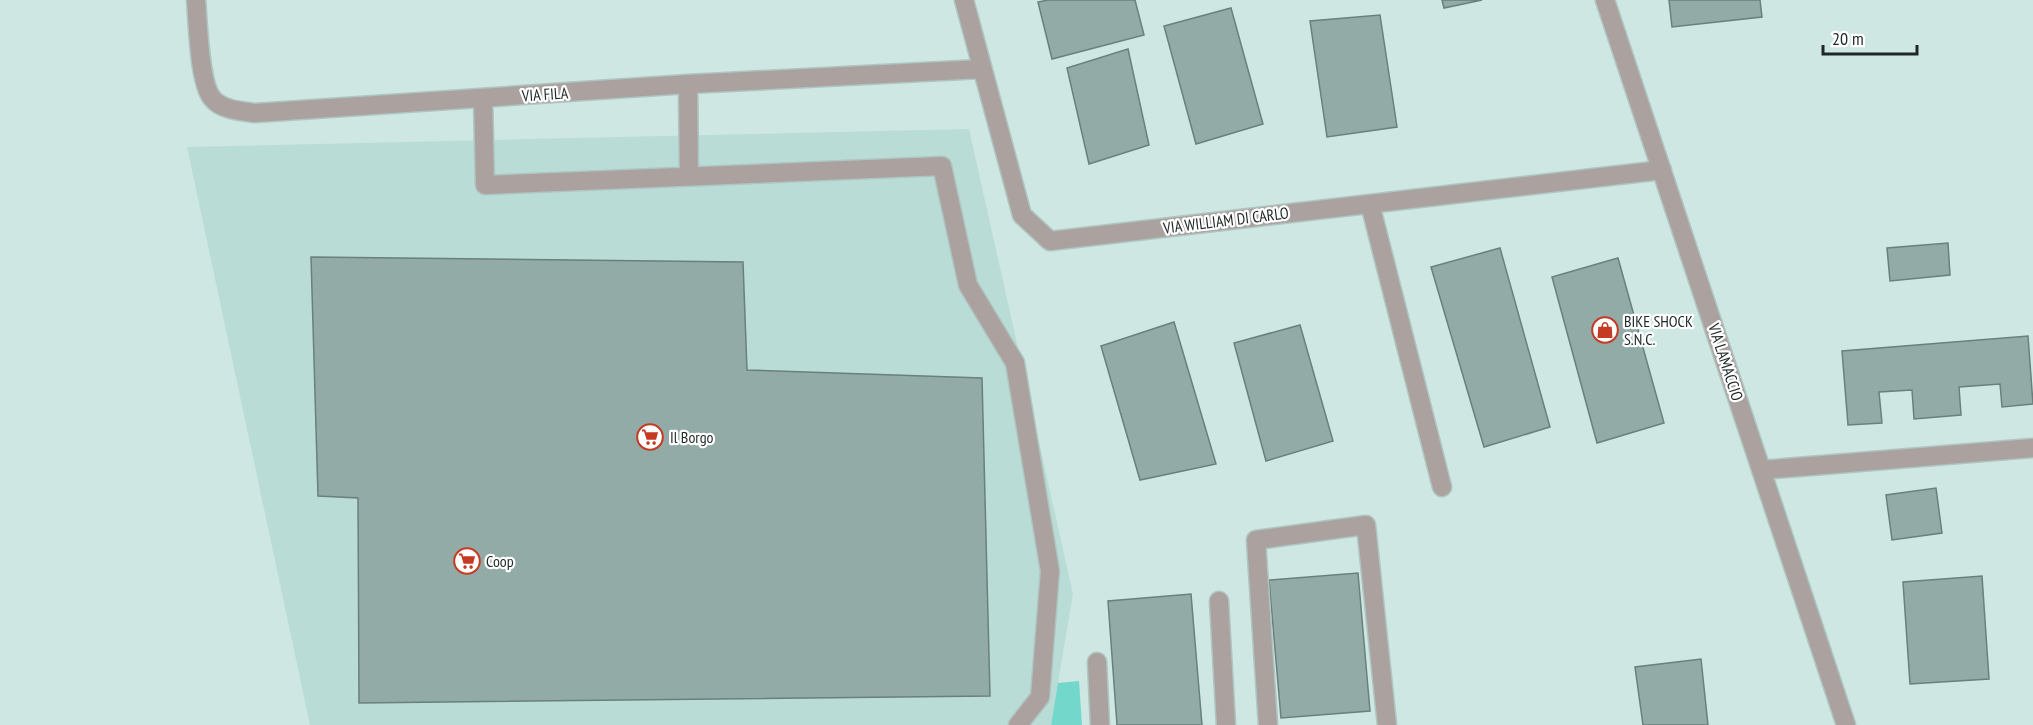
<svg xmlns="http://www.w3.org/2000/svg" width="2033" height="725" font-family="'PT Sans Narrow',sans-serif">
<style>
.built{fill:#badcd7}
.green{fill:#73d7cb}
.building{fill:#93aba7;stroke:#69807c;stroke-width:1.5}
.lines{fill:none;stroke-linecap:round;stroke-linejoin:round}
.minor-casing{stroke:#aec5c1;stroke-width:21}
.minor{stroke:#aba19f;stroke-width:18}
.labels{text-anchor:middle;stroke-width:4.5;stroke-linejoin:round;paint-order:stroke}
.street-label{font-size:16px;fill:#1e2826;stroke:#fff}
.poi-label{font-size:16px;fill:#1e2826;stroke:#fff;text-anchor:start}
</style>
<rect width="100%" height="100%" fill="#cee7e3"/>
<path class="built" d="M969,129L1073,594L1051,725H310L187,147Z"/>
<path class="green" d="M1079,681L1082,725H1051L1058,683Z"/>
<path class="building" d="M1048,0H1135L1144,35L1052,59L1038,2Z
M1442,0H1482L1444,8Z
M1669,0H1760L1762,17L1672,27Z
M1231,8L1263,124L1196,144L1164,26Z
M1380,15L1397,127L1327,137L1310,21Z
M1128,49L1149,145L1089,164L1067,68Z
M1948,243L1950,275L1890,281L1887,248Z
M1500,248L1550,427L1484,447L1431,267Z
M311,257L743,262L747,370L982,378L990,696L359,703L358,498L318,496Z
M1618,258L1664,423L1597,443L1552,277Z
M1174,322L1216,464L1140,480L1101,346Z
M1300,325L1333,441L1266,461L1234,343Z
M2028,336L2033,404L2002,407L2000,384L1959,387L1961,415L1914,419L1912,390L1879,392L1882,423L1848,425L1842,351Z
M1936,488L1942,533L1892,540L1886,495Z
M1358,573L1370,711L1281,718L1269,580Z
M1982,576L1989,679L1910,684L1903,582Z
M1191,594L1202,725H1117L1108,601Z
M1701,659L1708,725H1643L1635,667Z"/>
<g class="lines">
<g class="minor-casing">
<path id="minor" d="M196,0C198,22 199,82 212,98C221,110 241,111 255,113L688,84L982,69
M964,0L1022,215L1050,241L1662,170
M1605,0L1846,725
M688,84L689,176
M483,98L485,185L942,166L968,285L1015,363L1050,571L1040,697L1018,725
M1370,204L1442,487
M1761,470L2033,448
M1219,601L1226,725
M1097,662L1100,725
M1268,725L1256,540L1366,525L1387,725"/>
</g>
<use href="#minor" class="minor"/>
</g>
<defs>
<g id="shop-ring" transform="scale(1.35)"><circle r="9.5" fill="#fff" stroke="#c53a23" stroke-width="1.5"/><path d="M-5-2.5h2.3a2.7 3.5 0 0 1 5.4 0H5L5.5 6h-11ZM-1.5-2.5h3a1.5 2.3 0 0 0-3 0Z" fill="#c53a23"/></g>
<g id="supermarket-ring" transform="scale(1.35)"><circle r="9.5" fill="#fff" stroke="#c53a23" stroke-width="1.5"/><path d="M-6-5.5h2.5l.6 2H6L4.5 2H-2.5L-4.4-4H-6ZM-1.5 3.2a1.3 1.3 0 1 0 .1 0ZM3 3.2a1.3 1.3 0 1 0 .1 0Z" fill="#c53a23"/></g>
</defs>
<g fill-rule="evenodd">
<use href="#shop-ring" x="1605" y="330"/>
<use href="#supermarket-ring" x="650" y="437"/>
<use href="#supermarket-ring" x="467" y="561"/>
</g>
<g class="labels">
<g class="street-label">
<text transform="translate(545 94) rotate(-4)" y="6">VIA FILA</text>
<text transform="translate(1226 220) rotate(-7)" y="6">VIA WILLIAM DI CARLO</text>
<text transform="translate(1726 362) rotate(72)" y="6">VIA LAMACCIO</text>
</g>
<g class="poi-label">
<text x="1624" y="327">BIKE SHOCK<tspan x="1624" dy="18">S.N.C.</tspan></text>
<text x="670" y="443">Il Borgo</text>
<text x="486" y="567">Coop</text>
</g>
</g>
<path d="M1823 45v9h94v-9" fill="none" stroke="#1e2826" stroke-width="3"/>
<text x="1832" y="45" font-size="18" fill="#1e2826" stroke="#ffffff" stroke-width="4.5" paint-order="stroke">20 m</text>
</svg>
